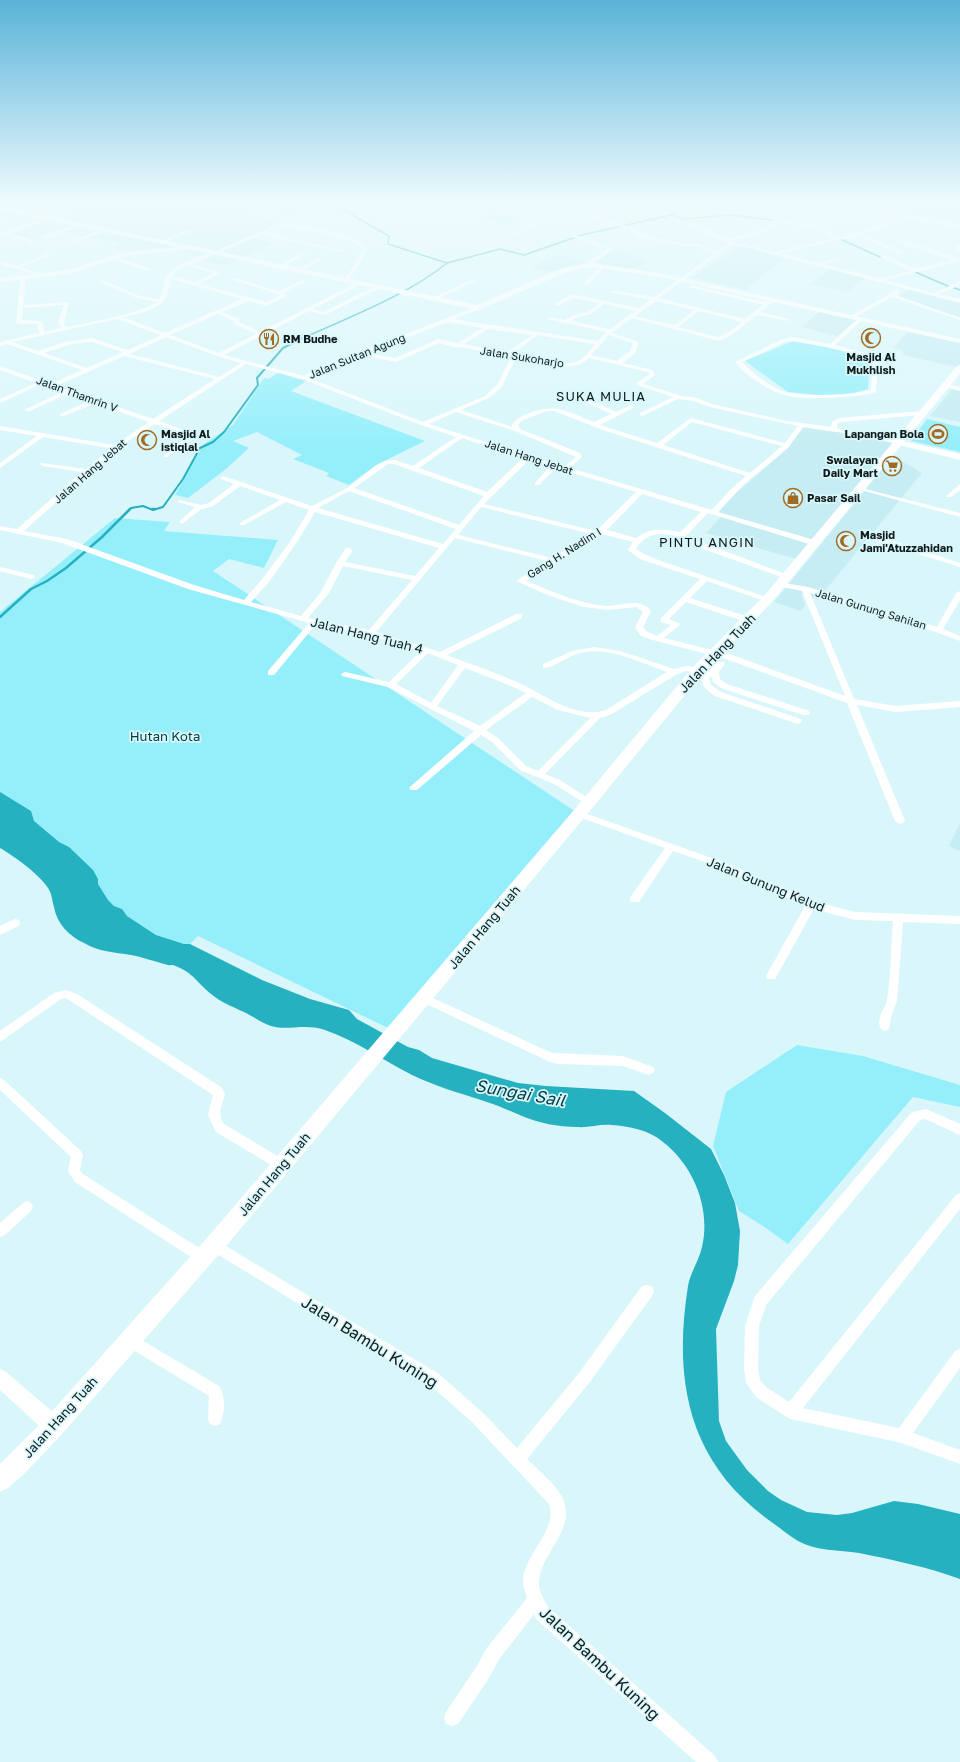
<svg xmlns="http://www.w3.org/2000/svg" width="960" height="1762" font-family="'Golos Text',sans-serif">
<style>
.built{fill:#c6edf3}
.green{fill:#95effb}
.water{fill:#25b1c0}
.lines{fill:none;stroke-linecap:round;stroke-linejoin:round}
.stream-far2{stroke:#25b1c0;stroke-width:1.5}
.stream-far1{stroke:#25b1c0;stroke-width:2}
.stream{stroke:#25b1c0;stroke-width:2.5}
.minor{fill:#fff;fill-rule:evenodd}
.tertiary{fill:#fff;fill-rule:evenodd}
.secondary{fill:#fff;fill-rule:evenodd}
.primary{fill:#fff;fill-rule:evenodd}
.labels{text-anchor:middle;stroke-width:3.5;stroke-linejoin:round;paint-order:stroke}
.far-poi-label{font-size:11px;font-weight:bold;fill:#101b1c;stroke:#d9f7fb;text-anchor:start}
.far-street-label{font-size:11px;fill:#101b1c;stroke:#d9f7fb}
.far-quarter-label{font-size:13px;letter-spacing:1px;fill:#101b1c;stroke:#d9f7fb}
.street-label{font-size:13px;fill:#101b1c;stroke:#d9f7fb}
.park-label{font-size:13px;fill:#034147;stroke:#d9f7fb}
.near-street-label{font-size:16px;fill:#101b1c;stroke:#d9f7fb}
.near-water-label{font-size:17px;font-style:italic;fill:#013f45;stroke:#d9f7fb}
</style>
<rect width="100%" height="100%" fill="#d9f7fb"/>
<path class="built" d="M93,203H127L142,207L152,203L173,205L179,203H221L214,206L281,222L249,237L274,243L225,266L203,260L206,258L173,248L132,252L115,248L122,244L56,230L33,239L10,234L37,223L0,215V208L49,218Z
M227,203H285L299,206L290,210L302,213L295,216Z
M864,203H960V220Z
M739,245L786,257L745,290L692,278Z
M616,249L650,262L631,269L594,263Z
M559,254L585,261L582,264L551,272L531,267Z
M830,269L866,278L847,292L811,284Z
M910,289L960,302V317L894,298Z
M821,310L857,319L837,336L802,327Z
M908,332L960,343V363L957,367L903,355L902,350L893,348Z
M953,388L960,389V422L930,416Z
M804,428L857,434L894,443L796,559L706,533L721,517L719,512L733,496L779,456Z
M893,456L922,473L818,599L801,593L805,605L801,611L774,602Z
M960,823V851L949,846Z"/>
<path class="green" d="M493,214L518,219L509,224L484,219Z
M796,340L870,357L868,389L839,397L788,392L745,361Z
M278,373L306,381L291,391L425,441L376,465L349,485L326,476L329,473L293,459L302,455L257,432L233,441L249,448L226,469L188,498L175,495L204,444L233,425L264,378L268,379Z
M927,419L960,427V452L911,441Z
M115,518L170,522L164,531L278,540L264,568L229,559L213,571L579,814L390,1029L198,936L190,944H184L156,935L127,916L122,909L114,906L107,900L101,889L0,840V612Z
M797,1045L863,1056L960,1085V1107L913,1097L788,1244L763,1226L739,1211L713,1146L726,1092Z"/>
<path class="water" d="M0,792L31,811L34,821L59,842L69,847L93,870L98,879V884L108,900L114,906L122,909L127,916L156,935L184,944H190L262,980L310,999L349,1010L357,1019L408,1047L419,1050L432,1058L518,1083L546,1086L634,1091L665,1113L711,1149L724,1175L735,1203L740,1231L738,1265L734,1281L716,1329L719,1421L726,1441L747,1470L768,1491L781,1500L807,1512L837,1515L852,1513L894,1501L918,1504L960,1514V1579C927,1567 894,1560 859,1553C839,1550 816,1551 798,1541C788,1535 779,1527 770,1521C688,1462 673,1381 688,1286C690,1273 699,1261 702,1247C711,1209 694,1166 663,1142C649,1130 629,1126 611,1125C600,1124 588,1128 577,1127C558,1127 539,1123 522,1116C510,1111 497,1105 484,1101C459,1093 435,1086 412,1075C383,1060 356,1041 325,1030C305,1023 287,1031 271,1026C262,1023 254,1017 246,1013C236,1008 224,1004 215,997C201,988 194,973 178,967C168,963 174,967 164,964C153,961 142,957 131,955C114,952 99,952 84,943C69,936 57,924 54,907C52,900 52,894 48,888C39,874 14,856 0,848Z"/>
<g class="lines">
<path class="stream-far2" d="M333,204L389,236L388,244L447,263L500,249L524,255L582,235L671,215L684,219L731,215L771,220
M838,238L880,257
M913,271L950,287
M952,287L960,290
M301,339C347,318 408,295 447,263"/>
<path class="stream-far1" d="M129,510L131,508L143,506L153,510L163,507L183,479L200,448L213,442L224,432L258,385L257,378L283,348L303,338"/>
<path class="stream" d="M152,509H155
M0,617L31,589L47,581L66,568L102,537L130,509"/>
<path class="minor" d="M221,203H227L295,218L293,219Z
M570,203H575L564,210L592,216L623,203H629L669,214L667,216L626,204L619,209L597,217L619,223L636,230L643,235L685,244H700L717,252L729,243L703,233L686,224V222H690L727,239L761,230L798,203H802L780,220L814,225L840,237L869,230L880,225L896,214L898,216L884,227L862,234L903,252V254H899L857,236L781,253L818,263L840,258V260L824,264L880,279L910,271L883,258V256H887L915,269L952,260L897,242L899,240L939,251L960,259V261L885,280L934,293L960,281V285L939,294L960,299V303L880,282H875V281L733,244L659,298L745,319L763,305L688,287L691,285L766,302L772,298L774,299V301L760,312L789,319V321L757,315L733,334L719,341L632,318L612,333L639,342L635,353L623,363L652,370L655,373V375L643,384L682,396L697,398L712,404L787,421L831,427L832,422L839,418L922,411L925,413L922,415L840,422L837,424V428L900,441L901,442L898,444L857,435L803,427L788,448L743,485L718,512L818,541V545H812L708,513L685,537C680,537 676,536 672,535C656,532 644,535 636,549L646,555L661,561L772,599L771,601H765L707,581L690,598L752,618V622H746L686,602L669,619L681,624L664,638L732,655L845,696L802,591L777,586V582L808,587L937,627L956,593L960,591V600L943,629L960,636V641L936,632L810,593L854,699L896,706L960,701V707L896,712L857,705L905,821L903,823L900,824L895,821L847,703L726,659L649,639L640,635L635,627L643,612L636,607L609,610L583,607L548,595L516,581L547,561L455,538L376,632L440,652L516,614H522V618L447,655C470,664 494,672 517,682C544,694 575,720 606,710L667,672C641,663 609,646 580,653C568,656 558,665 546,668H543V664L572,651L594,647L620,651L674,669L687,666L701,668L702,670L698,672L687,671L677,674L612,714L600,718L545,774L560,780L591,800L593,802L591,804L588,805L554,784L520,770L492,742L481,735L417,790H411L409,788L411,786L474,731L388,687L342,676L341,674L345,672L389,682L421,651L369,635L316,624L274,675H268V671L309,623L188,589L62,543L0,530V526L17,529L82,472L43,466L40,464L41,463L86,469L110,448L43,437L0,468V463L37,436L0,430V426L114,445L149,422L95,403L64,416H60V414L89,401L67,394L30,411H26V409L62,392L41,384L0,403V399L36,383L0,370V366L51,384L82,370L7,344L0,347V343L4,341L39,333L37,324H19L16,322L21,277L26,278L23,305L69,302L64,323L66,327C91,322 136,315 157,302L137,298L100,282V280H104L140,296L159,299C164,292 163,283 167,275C174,264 202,256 214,252L216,254L192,264L221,273L199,284L266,302L280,295L231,279L236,278L278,291L302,280L307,281L282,293L286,294V296L267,306L248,301L222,312L239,319V322L260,332L358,282L363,283L313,309L323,312L376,286H380V288L325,315L309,311L224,355L304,376L359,352L478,306L480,307V309L453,319L598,341L606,332L547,319L550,317L565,320L574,315L587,312L599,303L573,298L560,305H556V303L572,294L639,308L650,300L609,292L612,290L654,297L714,254L699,246H685L639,237L632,232L615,225L593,219L578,223V221L588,217L561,211L517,235L513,234ZM777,222L811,227L835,238L775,252L732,241L765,232ZM187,265L214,273L194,282L172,276L177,271ZM171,279L242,299L165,333L123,317C138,314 161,310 167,295C169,290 169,284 171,279ZM656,301L694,310L678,323L673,325L635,316ZM604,304L635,311L610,329L571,321L578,317L591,314ZM64,305L58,323L61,328L44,332L43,324L40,321L22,320L23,308ZM699,311L742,322L729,332L718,337L678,327ZM218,314L234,321V324L256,334L219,353L170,335ZM117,319L161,335L128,350L92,338L65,342L38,351L12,342ZM448,322L482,328L458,343L438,339L395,358L367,353ZM488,329L532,335L507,353L464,344ZM537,335L595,344C591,349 586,356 580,360C567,369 529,357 513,354ZM609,335L633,343L630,351L617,361L591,355ZM166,337L217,356L241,363L219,377L130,354ZM92,342L123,352L87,368L44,353L72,344ZM439,343L457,348L460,347L511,357L497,385L485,396L423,422L309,378L362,355L396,362ZM124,356L215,379L153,419L56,386ZM516,358C536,362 574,375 589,358L648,372L650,374L637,383V385L673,397L640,413L639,414L642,416L678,399L694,401L710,407L798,426L785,443L691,418L657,443L600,425L633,408L634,407L631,405L616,412L588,399L586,400V402L611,414L594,422C570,413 558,403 532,412C524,415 517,418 512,425V427L461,410L489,398L502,387ZM246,364L302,379L421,425L456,437L413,466L395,460L385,461L377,465L347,488L312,506L223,476L220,478L221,479L234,484L209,503L202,505L178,500V502L195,507L180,521V523L182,524L200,510L213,506L240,486L280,500L240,523V525H244L286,502L309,510L290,542L263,578L244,600L194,585L67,539L24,531L117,448L155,424L189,436L164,455V457H168L194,438V434L159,421ZM547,411H554L603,430L746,476L729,491L712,510L570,468L582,457L580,453L520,429L518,425L521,421ZM456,412L515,431L576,457L564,467L429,424ZM692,422L782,446L750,473L663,445ZM462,438L523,458L487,492L419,468ZM529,460L550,466L535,483V485H539L556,468L636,492L596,531L484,504ZM388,464H394L484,496L459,525L354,488ZM349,491L456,529L443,544L318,508ZM642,494L701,512L680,532C665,529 649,527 636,538L607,530ZM481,507L591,534L552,558L458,535ZM315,512L329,516L439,548L415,576L345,562L353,550L349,548H346L336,563L321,592L301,616L251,602L269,582L297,542ZM602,534L633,542L628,550L640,559L700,579L661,618V622L671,625L657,636L646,631L643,627L651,611C638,596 621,607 605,606C577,603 551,591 526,581ZM343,566L412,580L369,630L308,618L329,593ZM428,653L458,665L431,703L396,684ZM465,668L511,686L526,693L480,726L437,706ZM532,697L558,710L590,718L538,771L526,766L498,738L486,730Z
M668,203H676L722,211L720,212Z
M281,222C305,227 349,230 366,247L363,258L347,282H343L359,258L362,247L357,244L337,236L279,224Z
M78,224L82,225L47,238L43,237Z
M102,229L106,230L75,243L71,242Z
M186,230L190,231L164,243L160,242Z
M260,232L341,250L343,251L341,252L258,234Z
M4,233L30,239L35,243L31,244L26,241L4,235Z
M572,235H576L612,248L611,251L587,267H583V265L607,249L572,237Z
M958,243H960V252L955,248Z
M301,253L305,254L282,268L278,267Z
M47,254L51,255L21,267L44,275L42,277L0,264V261L16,266Z
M111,256L151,269V270L147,271L109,258Z
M318,258L322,259L299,272L295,271Z
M601,266L605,267L588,285H584V283Z
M472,279L477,280L435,300L430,299Z
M897,290L900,292L896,295L960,318V320L892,297L854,318L849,317Z
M860,317L862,318V320L835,345L878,357L876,392C856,398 800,401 781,394C765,388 745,375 735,362L781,340L792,337L830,344ZM792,341L831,348L873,359L871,390C855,395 801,397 785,392C770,387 753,373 742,362L785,342Z
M946,384L960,387V391L944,387V385Z
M960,484V490L951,497H947V495Z
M857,487L960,513V517L857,489Z
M870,535H876L960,563V567L870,539Z
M692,541H698L791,576L790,578H784L692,545Z
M0,567L34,575L35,577L31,579L0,571Z
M718,662H724L725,664L719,672L720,679L727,684L809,711L810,713L809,715H803L721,688L713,682L711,676L709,678L711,685L721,692L801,719L802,721L798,724L795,723L715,696C707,691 702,686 701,677Z
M579,811L726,863L814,901L835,907L855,912L960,916V924L903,922L897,1001L891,1017L889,1029L885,1031L881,1029C875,1018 885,1010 887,1000C891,974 891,947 893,921L855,920L814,909L775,979H767L766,976L805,906L720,867L673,851L639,902H631L630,899L631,896L665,848L576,816L574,814L576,812Z
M15,919L19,920L20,923L19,926L0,935V926Z
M66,990L77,994L221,1087L225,1094L220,1111L221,1119L224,1124L286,1161L288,1165L286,1169L282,1170L278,1169L216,1132L208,1115L213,1095L69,1000L65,998L61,999L0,1042V1031L54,993Z
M424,994L552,1053L623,1056L653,1067L655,1070L653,1073L649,1075L623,1066L558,1064L550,1062L420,1001L419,998L420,995Z
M0,1078L4,1080L81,1151L83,1155L80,1170L83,1174L207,1253L209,1257L207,1261L202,1263L197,1261L75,1182L68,1171L71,1157L0,1090Z
M926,1109L960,1124V1135L925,1119L920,1120L766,1305L759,1326L758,1368L760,1380L766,1387L789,1402L956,1195L960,1193V1209L803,1408L899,1428L955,1351L960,1349V1368L913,1433L960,1450V1464L902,1443L790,1419L756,1397L746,1383L744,1368L745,1326L755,1296L912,1112Z
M27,1201L31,1203L33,1207L31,1211L5,1235L0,1237V1223L23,1203Z
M214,1239L439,1374L482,1412L517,1448L579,1373L642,1286L647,1285L652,1286L654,1291L652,1296L589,1383L527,1459C536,1468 555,1484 561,1495C579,1528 542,1550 539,1581C538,1590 544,1600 548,1607L715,1756L718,1762H696L536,1619L534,1614L498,1661L489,1678L458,1724L452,1726L446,1724L444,1718L446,1712L477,1666L486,1649L527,1598C526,1593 523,1587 523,1582C523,1554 558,1532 549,1504L472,1422L429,1384L209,1249L207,1245L209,1241Z
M130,1333L219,1386C226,1397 225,1412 220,1424L215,1426L210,1424L208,1419L209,1396L125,1345L123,1340L125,1335Z"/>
<path class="tertiary" d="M85,203H92L0,238V234Z
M327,203H334L216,254L211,253Z
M189,246L191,247V249L125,256L70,274L0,282V278L69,270L124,252Z
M895,440H898L960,454V460L895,444Z
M0,1369L6,1372L61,1419L63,1426L61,1433L54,1435L47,1433L0,1390Z"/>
<path class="secondary" d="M0,206L477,305L565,267L591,263L660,273L960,339V343L660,277L591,267L570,271L478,310L0,210Z"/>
<path class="primary" d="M825,203H839L960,224V228L829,205Z
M960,365V374L772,602L703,673L584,818L221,1252L62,1434L25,1473L8,1488L0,1492V1464L46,1418L207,1238L574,810L693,667L764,596L957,366Z"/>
</g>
<linearGradient id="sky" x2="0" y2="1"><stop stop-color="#5ab3d8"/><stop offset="0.45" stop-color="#eefbfd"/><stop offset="1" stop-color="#eefbfd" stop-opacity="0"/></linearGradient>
<rect width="960" height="449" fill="url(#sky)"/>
<defs>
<g id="mosque-ring" transform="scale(1)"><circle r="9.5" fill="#d9f7fb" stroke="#a16b25" stroke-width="1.5"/><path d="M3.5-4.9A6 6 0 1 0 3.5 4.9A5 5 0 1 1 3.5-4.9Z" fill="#a16b25"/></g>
<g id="restaurant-ring" transform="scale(1)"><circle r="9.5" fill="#d9f7fb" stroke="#a16b25" stroke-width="1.5"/><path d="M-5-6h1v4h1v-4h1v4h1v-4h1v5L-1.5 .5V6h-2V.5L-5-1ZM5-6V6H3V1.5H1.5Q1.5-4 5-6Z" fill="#a16b25"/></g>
<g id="stadium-ring" transform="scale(1)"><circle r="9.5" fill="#d9f7fb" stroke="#a16b25" stroke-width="1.5"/><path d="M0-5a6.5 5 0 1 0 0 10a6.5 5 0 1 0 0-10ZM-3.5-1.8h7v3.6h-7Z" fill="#a16b25"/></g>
<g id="supermarket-ring" transform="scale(1)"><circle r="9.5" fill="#d9f7fb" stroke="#a16b25" stroke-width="1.5"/><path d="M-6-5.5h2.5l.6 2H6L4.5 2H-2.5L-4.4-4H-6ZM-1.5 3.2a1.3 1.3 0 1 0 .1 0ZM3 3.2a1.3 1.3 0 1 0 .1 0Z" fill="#a16b25"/></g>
<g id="shop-ring" transform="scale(1)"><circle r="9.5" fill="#d9f7fb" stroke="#a16b25" stroke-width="1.5"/><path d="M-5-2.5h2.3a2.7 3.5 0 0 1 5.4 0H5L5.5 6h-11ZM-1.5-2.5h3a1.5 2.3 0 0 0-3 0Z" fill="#a16b25"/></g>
</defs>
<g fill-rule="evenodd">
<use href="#mosque-ring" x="871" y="338"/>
<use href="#restaurant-ring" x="269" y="339"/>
<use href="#stadium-ring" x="938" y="434"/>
<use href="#mosque-ring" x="147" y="440"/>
<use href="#supermarket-ring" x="892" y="466"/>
<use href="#shop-ring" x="793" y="498"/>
<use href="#mosque-ring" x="846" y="541"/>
</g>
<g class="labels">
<g class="far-poi-label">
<text x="283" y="343">RM Budhe</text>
<text x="871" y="361" text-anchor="middle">Masjid Al<tspan x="871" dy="13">Mukhlish</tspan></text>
<text x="161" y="438">Masjid Al<tspan x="161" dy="13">istiqlal</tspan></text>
<text x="924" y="438" text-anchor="end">Lapangan Bola</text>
<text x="878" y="464" text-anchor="end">Swalayan<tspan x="878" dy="13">Daily Mart</tspan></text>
<text x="807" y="502">Pasar Sail</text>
<text x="860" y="539">Masjid<tspan x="860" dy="13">Jami'Atuzzahidan</tspan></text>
</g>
<g class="far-street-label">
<text transform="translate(357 356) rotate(-22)" y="4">Jalan Sultan Agung</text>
<text transform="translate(522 357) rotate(9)" y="4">Jalan Sukoharjo</text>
<text transform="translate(77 394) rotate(20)" y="4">Jalan Thamrin V</text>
<text transform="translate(529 457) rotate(18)" y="4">Jalan Hang Jebat</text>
<text transform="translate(90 471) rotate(-41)" y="4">Jalan Hang Jebat</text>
<text transform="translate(564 553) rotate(-32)" y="4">Gang H. Nadim I</text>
<text transform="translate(871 609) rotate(17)" y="4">Jalan Gunung Sahilan</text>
</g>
<g class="far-quarter-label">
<text x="601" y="401">SUKA MULIA</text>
<text x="707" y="547">PINTU ANGIN</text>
</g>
<g class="street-label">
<text transform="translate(367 635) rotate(14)" y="5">Jalan Hang Tuah 4</text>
<text transform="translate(717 653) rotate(-46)" y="5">Jalan Hang Tuah</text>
<text transform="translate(766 884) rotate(22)" y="5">Jalan Gunung Kelud</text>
<text transform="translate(484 927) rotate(-50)" y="5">Jalan Hang Tuah</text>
<text transform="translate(274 1174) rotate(-50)" y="5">Jalan Hang Tuah</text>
<text transform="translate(60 1417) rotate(-48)" y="5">Jalan Hang Tuah</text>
</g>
<g class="park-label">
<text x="165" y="741">Hutan Kota</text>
</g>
<g class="near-street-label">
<text transform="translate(370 1342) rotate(32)" y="6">Jalan Bambu Kuning</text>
<text transform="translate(600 1663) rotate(43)" y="6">Jalan Bambu Kuning</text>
</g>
<g class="near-water-label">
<text transform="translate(520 1093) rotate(10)" y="6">Sungai Sail</text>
</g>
</g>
</svg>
